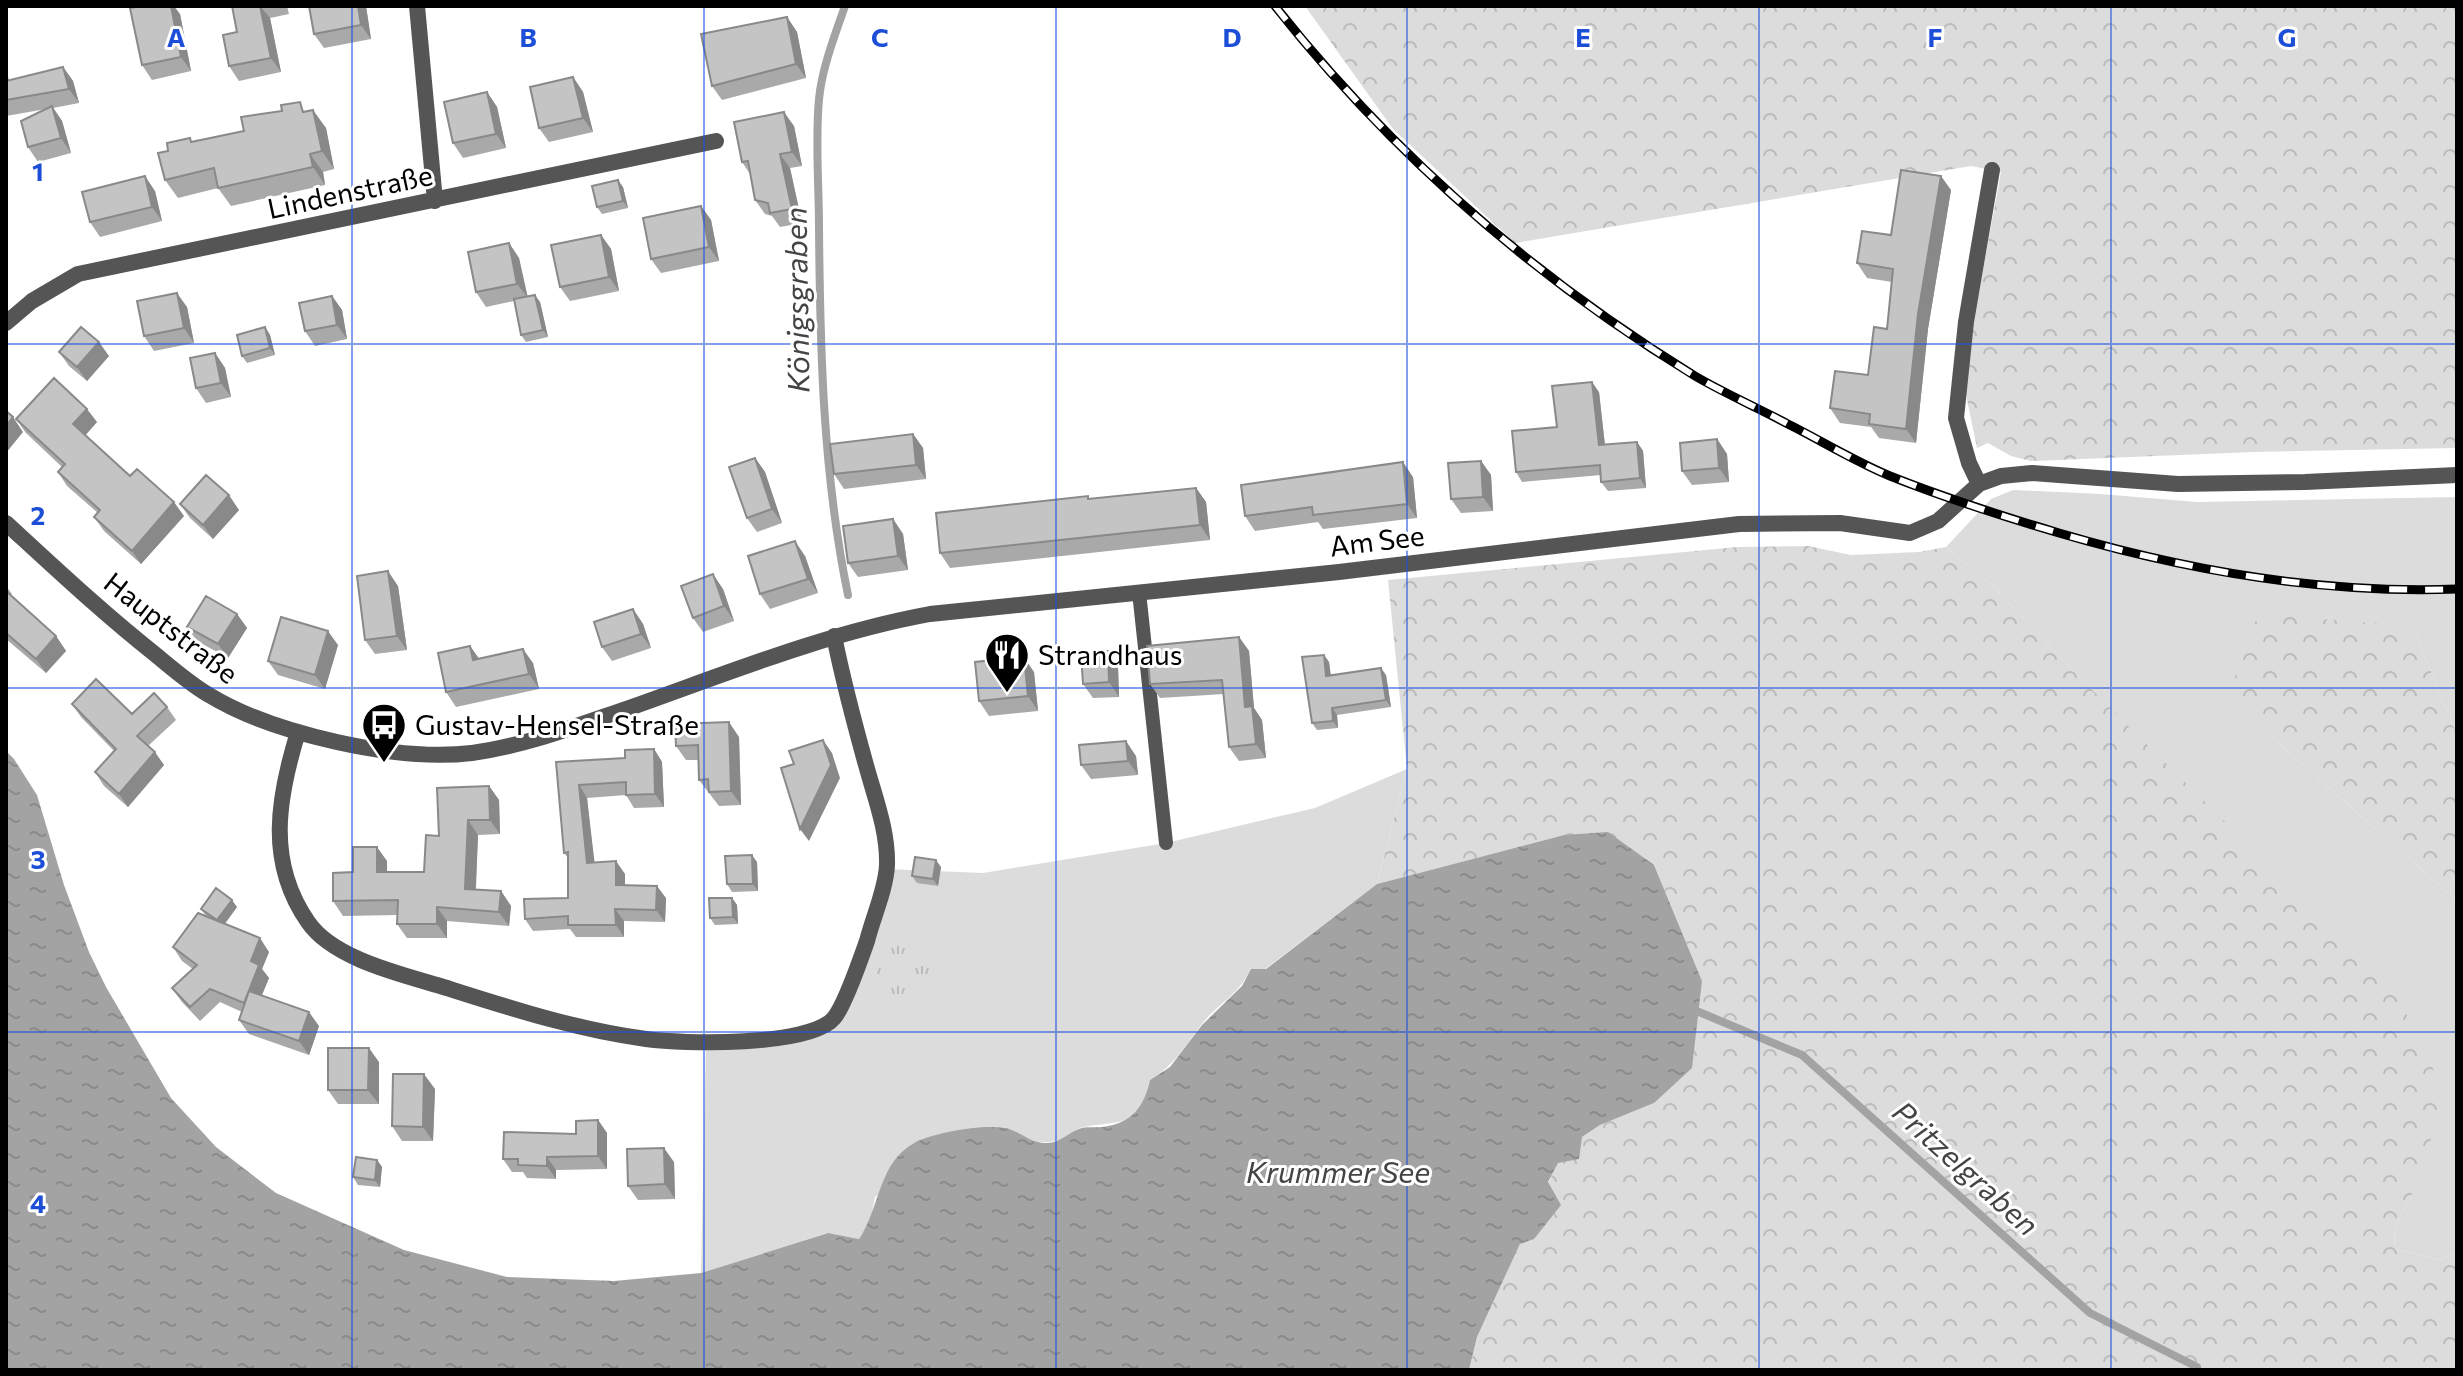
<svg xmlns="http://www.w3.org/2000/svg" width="2463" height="1376" font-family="Commissioner,sans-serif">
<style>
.grass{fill:#dcdcdc}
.forest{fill:url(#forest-crowns)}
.park{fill:url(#park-tufts)}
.water{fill:url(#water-ripples)}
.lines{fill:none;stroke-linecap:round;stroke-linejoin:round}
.stream{stroke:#a3a3a3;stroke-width:8}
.service{stroke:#555;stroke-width:14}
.minor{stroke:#555;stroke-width:16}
.rail-casing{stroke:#000;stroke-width:9}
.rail{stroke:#fff;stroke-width:6;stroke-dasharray:18;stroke-linecap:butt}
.wall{fill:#a9a9a9}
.shaded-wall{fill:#898989}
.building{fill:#c4c4c4;stroke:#898989;stroke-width:2}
.grid{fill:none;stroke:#1d4ed8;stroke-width:2;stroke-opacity:0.55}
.labels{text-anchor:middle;stroke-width:6;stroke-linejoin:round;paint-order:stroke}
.street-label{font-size:28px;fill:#000;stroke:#fff}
.poi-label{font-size:28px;fill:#000;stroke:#fff;text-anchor:start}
.water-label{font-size:30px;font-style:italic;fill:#444;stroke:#fff}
.grid-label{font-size:26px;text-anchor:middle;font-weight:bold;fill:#1d4ed8;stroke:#fff;stroke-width:6;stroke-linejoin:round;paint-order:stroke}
</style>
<defs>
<pattern id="forest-crowns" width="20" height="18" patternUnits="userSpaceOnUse" patternTransform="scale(2)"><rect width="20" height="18" fill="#dcdcdc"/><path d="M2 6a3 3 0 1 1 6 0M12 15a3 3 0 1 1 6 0" fill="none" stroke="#bbb"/></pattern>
<pattern id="park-tufts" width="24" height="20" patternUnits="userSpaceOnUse" patternTransform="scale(2)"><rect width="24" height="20" fill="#dcdcdc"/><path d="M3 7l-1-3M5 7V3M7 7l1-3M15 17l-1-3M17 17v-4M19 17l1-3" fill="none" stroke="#bbb"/></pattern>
<pattern id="water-ripples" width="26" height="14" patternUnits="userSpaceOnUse" patternTransform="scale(2)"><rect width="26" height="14" fill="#a3a3a3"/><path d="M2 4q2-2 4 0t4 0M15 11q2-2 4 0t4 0" fill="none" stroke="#8b8b8b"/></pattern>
</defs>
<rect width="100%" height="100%" fill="#fff"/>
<path class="grass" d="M2013,490L2100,494L2197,502L2457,497V735L2416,635L2266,732L2457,901V1253L2440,1260L2395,1249L2394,1229L2411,1196L2090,688L1993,586L1946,547L1991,499Z
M1407,769L1377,884L1265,969H1251C1237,997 1218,1003 1201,1025C1184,1048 1175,1064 1150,1080C1139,1128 1123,1120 1083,1127C1077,1129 1072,1133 1067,1136C1045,1148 1030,1141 1010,1129L875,1197L870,1223L859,1239L827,1233L701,1273L706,1041L788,1039L834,1018L887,869L983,873L1166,843L1315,808Z"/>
<path class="forest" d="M1305,6H2457V448L2254,452L2031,461L2011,456L1988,443L1977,448L1965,390L1975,314L2001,172L1971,166L1515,243L1393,129Z
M1808,546L1851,555L1919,552L1946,547L1993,586L2090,688L2394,989L2439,1081L2443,1105L2411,1196L2394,1229L2395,1249L2440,1260L2457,1253V1370H1469L1477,1337L1558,1162L1582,1137L1600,1125L1654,1103L1702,981L1654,865L1564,835L1377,884L1407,769L1388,580L1737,547Z
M2266,615L2398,625L2416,635L2457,735V901L2266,732L2236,699L2235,676L2250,625Z"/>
<path class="park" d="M891,937L936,953L921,1001L908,1012C890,1007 871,988 877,967C880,957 887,946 891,937Z"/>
<path class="water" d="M6,751L14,759L37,795L64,885L89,952L106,987L171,1098L216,1147L276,1193L404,1250L507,1277L614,1281L701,1273L828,1233L859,1239C880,1209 878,1161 916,1142C936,1132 992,1122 1012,1130C1024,1135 1032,1143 1046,1143C1058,1144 1068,1133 1079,1129C1086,1126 1095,1128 1103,1127C1132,1123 1144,1107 1150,1080L1170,1067L1202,1025L1242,986L1251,969H1266L1377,884L1564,835L1608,832L1654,865L1702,981L1692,1068L1654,1103L1600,1125L1582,1137L1579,1159L1558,1163L1548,1182L1561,1205L1534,1239L1520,1244L1477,1337L1469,1370H6Z"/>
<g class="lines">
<path class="stream" d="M845,6C835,35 822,68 819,99C815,141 819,185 819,227C820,350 823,474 848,595
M1690,1013L1699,1012L1802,1055L2090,1313L2197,1367"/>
<path class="service" d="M1139,592L1166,843"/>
<path class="minor" d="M417,6L435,201
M6,323L32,301L78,274L716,141
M1979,484L1969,463L1956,418L1966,322L1992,170
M6,523C55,568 104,614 156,655C173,669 190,684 209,695C273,734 398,762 472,753C525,746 579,725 629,708C728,673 826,633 930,614L1339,572L1739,524L1840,523L1910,533L1938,521L1979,484L2001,476L2032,473L2178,484L2305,482L2457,475
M298,732C278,797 266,862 308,922C334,960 405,975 447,988C513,1009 578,1030 646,1039C682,1044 810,1047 834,1018C845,1005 861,958 867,941C873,917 886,889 887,865C888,831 875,798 866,765C854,722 843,680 834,636"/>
<g class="rail-casing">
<path id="rail" d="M1275,6C1392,154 1534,277 1695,376C1724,393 1756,407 1786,423C1820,440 1854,461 1890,476C1945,498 2002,516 2059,533C2188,571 2322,594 2457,589"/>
</g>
<use href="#rail" class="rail"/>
</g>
<path class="wall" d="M232,6H287L289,14L270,18L281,72L239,81L229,66L237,32Z
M309,6H366L371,39L324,48L314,34Z
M180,14L191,71L152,80L142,65Z
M787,17L797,32L806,78L722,100L712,86Z
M63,67L73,81L79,103L53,108L62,121L71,153L38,162L28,147L46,109L6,116V70L9,80Z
M573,77L583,92L593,132L549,142L539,128Z
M487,92L497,107L506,148L463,158L453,143Z
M307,111L326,128L334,169L323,172L325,185L231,206L218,188L178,198L165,180L168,151L244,131Z
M794,126L802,166L790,168L802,223L780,227L772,216L765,214L755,200L750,174L742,162Z
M623,187L628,208L602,214L597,207Z
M1951,190L1928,329L1916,443L1879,438L1871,427L1840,423L1830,408L1868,375L1887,329L1892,282L1867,278L1857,263Z
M155,191L162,221L100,237L90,222Z
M701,206L711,220L719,261L661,273L651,259Z
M601,235L611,249L619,291L570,301L560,287Z
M509,243L519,258L527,297L540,302L548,337L526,342L521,335L514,301L486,307L476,292Z
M332,296L342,310L347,339L315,346L305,331Z
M187,307L194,343L154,351L144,336Z
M265,327L270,335L275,355L247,363L242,356Z
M59,352L109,356L87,381L69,366Z
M215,353L225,368L231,397L206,403L196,388Z
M1599,392L1605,445L1637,442L1643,451L1646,488L1608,491L1601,482V475L1522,482L1516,472L1557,427Z
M16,419L97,422L85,435L130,476L184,516L141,564L104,531L94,517L98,513L67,486L58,472L62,467L26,433Z
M913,434L923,448L926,479L844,489L834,474Z
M1717,439L1727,454L1729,482L1692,485L1682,471Z
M755,458L765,472L782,523L757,532L747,518Z
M1481,461L1491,475L1493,511L1461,513L1451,499Z
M1413,477L1417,518L1323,529L1318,522L1255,531L1245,516Z
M1196,488L1206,502L1210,540L950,568L940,553L1090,499Z
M180,504L239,510L213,539L190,518Z
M893,519L903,534L908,570L858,577L848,563Z
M805,556L818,593L770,609L760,594Z
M6,586L12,594L10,595L56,636L66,651L46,673L6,639Z
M398,586L407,650L375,654L365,640Z
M723,589L734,621L703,632L693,618Z
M633,609L643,624L651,648L612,661L602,647Z
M237,614L247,628L228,658L197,641L187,627Z
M1239,637L1249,651L1254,708L1262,720L1266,758L1239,761L1229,747L1224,694L1160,698L1150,684Z
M338,645L325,689L278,675L268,661Z
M470,646L479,659L533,663L539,689L456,707L446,692Z
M1108,651L1118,666L1119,697L1093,698L1083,684Z
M1324,655L1329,662L1330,675H1386L1391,707L1337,715L1338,728L1317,730L1312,723Z
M1034,672L1038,711L989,716L979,701Z
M72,704L132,714L167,707L176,720L148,746L164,765L128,807L104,786L95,772L114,751L81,717Z
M739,737L741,805L719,806L699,780L698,760H686L676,746Z
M654,749L662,762L664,807L634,808L626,795L587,798L594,862L625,874V885L666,898L665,922L624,921V937H576L570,929L533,931L525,919L568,898V858L564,853L556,762L625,758Z
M1136,756L1138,775L1091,779L1081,765Z
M489,786L499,800L500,834L478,835L476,889L501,891L511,906L509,926L447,921V938H407L397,924L398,915L343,916L333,901L353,872L387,861V872H424L439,836Z
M757,862L758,891L732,892L727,884Z
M941,867L938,886L917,883L912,876Z
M732,898L737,905L738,924L715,925L710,918Z
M237,907L225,924L269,952L262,969L269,978L262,995L319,1026L309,1055L249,1034L239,1020L242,1012L220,1002L200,1021L182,1002L172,988L193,969L182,961L173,947L206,916L201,909Z
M379,1062V1104H338L328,1090Z
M435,1089L433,1141H402L392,1126Z
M598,1120L607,1133V1169L556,1170V1179L527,1178L523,1172H512L503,1159L576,1134Z
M377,1160L382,1167L380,1187L358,1185L353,1177Z
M674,1162L675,1199L638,1200L628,1186Z"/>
<path class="shaded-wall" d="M171,6H174L180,14L191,71L181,57Z
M260,6L270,18L281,72L271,58Z
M358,6H366L371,39L361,25Z
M787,17L797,32L806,78L796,64Z
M63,67L73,81L79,103L69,89Z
M573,77L583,92L593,132L583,118Z
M487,92L497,107L506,148L496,134Z
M52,106L62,121L71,153L61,138Z
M313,110L326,128L334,169L322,151Z
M784,112L794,126L802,166L792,152Z
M310,154L323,172L325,185L313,167Z
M780,154L790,168L802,223L792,209Z
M145,176L155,191L162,221L152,207Z
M1941,176L1951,190L1928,329L1916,443L1906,429L1918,314Z
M618,180L623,187L628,208L623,201Z
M701,206L711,220L719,261L709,247Z
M601,235L611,249L619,291L609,277Z
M509,243L519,258L528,298L517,284Z
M177,293L187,307L194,343L184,328Z
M535,295L540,302L548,337L543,330Z
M332,296L342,310L347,339L337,325Z
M265,327L270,335L275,355L270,348Z
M99,342L109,356L87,381L77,367Z
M215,353L225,368L231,397L221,383Z
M1592,382L1599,392L1606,455L1599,445Z
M87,409L97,422L83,438L73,424Z
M13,417L23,432L6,453V426Z
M913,434L923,448L926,479L916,465Z
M1717,439L1727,454L1729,482L1719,468Z
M1637,442L1643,451L1646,488L1640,478Z
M755,458L765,472L782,523L772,509Z
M1481,461L1491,475L1493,511L1483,497Z
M1403,462L1413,477L1417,518L1407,504Z
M1196,488L1206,502L1210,540L1200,525Z
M229,495L239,510L213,539L203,525Z
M174,502L184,516L141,564L132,551Z
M893,519L903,534L908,570L898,556Z
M795,541L805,556L818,593L808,579Z
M388,571L398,586L407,650L397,636Z
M713,574L723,589L734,621L724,606Z
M633,609L643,624L651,648L641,634Z
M237,614L247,628L228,658L218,644Z
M328,631L338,645L325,689L315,675Z
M56,636L66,651L46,673L36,659Z
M1239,637L1249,651L1254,708L1262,720L1266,758L1256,744L1245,707Z
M470,646L480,660H473Z
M523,649L533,663L539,689L529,674Z
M1108,651L1118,666L1119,697L1109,682Z
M1324,655L1329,662L1332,683L1326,676Z
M1024,657L1034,672L1038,711L1028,696Z
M1381,668L1386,675L1391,707L1386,700Z
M1332,708L1337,715L1338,728L1333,721Z
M729,722L739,737L741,805L731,791Z
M823,740L832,753L840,778L809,841L800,829Z
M1126,741L1136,756L1138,775L1128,761Z
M654,749L662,762L664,807L655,794Z
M155,752L164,765L128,807L119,794Z
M579,785L587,798L596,875L587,863Z
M489,786L499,800L500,834L490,820Z
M468,820L478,835L475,903L465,889Z
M377,847L387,861V886L377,872Z
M752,855L757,862L758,891L753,884Z
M936,860L941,867L938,886L933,879Z
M616,861L625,874V897L616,885Z
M657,886L666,898L665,922L656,910Z
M501,891L511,906L509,926L499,912Z
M732,898L737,905L738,924L733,917Z
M232,900L237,907L222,927L217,920Z
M437,907L447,921V938L437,924Z
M615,909L624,921V937L616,925Z
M260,938L269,952L262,969L269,978L253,1016L244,1003L251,961Z
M309,1012L319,1026L309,1055L299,1041Z
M369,1048L379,1062V1104L368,1090Z
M424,1074L435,1089L433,1141L423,1127Z
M598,1120L607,1133V1169L598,1156Z
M664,1148L674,1162L675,1199L665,1184Z
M547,1157L556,1170V1179L547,1166Z
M377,1160L382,1167L380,1187L375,1180Z"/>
<path class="building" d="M141,6H171L181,57L142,65L130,8Z
M232,6H260L271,58L229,66L223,35L237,32Z
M309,6H358L361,25L314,34Z
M787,17L796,64L712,86L701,34Z
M63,67L69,89L6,100V81Z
M573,77L583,118L539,128L530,87Z
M487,92L496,134L453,143L444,102Z
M300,102L303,112L313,110L322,151L310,154L313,167L218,188L214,168L165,180L158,153L168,151L167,143L190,138L191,142L244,131L241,117L282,111L281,105Z
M52,106L61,138L28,147L21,121Z
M784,112L792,152L780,154L792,209L770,213L768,203L755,200L748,161L742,162L734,122Z
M1901,170L1941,176L1918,314L1906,429L1869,424L1870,414L1830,408L1835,371L1868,375L1874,327L1887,329L1893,269L1857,263L1862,231L1891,235Z
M145,176L152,207L90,222L82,192Z
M618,180L623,201L597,207L592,186Z
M701,206L709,247L651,259L643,218Z
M601,235L609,277L560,287L551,245Z
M509,243L517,284L476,292L468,252Z
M177,293L184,328L144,336L137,301Z
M535,295L543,330L521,335L514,299Z
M332,296L337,325L305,331L299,303Z
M81,327L99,342L77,367L59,352Z
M265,327L270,348L242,356L237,335Z
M215,353L221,383L196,388L190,358Z
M54,378L87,409L73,424L130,476L137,469L174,502L132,551L94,517L100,510L58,472L65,464L16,419Z
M1592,382L1599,445L1637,442L1640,478L1601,482L1600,465L1516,472L1512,431L1557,427L1552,386Z
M6,411L13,417L6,426Z
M913,434L916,465L834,474L830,444Z
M1717,439L1719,468L1682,471L1680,443Z
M755,458L772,509L747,518L729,467Z
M1481,461L1483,497L1451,499L1448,463Z
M1403,462L1407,504L1313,515L1312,507L1245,516L1241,485Z
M206,475L229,495L203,525L180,504Z
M1196,488L1200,525L940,553L936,513L1088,496V499Z
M893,519L898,556L848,563L843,526Z
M795,541L808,579L760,594L748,556Z
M388,571L397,636L365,640L357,576Z
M713,574L724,606L693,618L681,586Z
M6,591L56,636L36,659L6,633Z
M206,596L237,614L218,644L187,627Z
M633,609L641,634L602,647L594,622Z
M281,617L328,631L315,675L268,661Z
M1239,637L1245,707L1252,706L1256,744L1229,747L1222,680L1150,684L1147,646Z
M470,646L473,660L523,649L529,674L446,692L438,653Z
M1108,651L1109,682L1083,684L1081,653Z
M1324,655L1326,676L1381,668L1386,700L1332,708L1333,721L1312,723L1302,657Z
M1024,657L1028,696L979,701L975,662Z
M96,679L132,714L154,693L167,707L137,736L155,752L119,794L95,772L116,749L72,704Z
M729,722L731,791L709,792L708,779L699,780L698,745L676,746L675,724Z
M823,740L831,765L800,829L781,768L794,764L789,751Z
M1126,741L1128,761L1081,765L1079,745Z
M654,749L655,794L626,795V782L579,785L587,863L616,861V885L657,886L656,910L615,909L616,925H568V916L525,919L524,899L568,898V852L564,853L556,762L625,758V750Z
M489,786L490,820H468L465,889L501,891L499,912L437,907V924H397L398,900L333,901V873L353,872V847H377V872H424L426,835L439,836L437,788Z
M752,855L753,884H727L725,856Z
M915,857L936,860L933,879L912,876Z
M216,888L232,900L217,920L201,909Z
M709,898H732L733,917L710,918Z
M198,913L260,938L251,961L259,965L244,1003L210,989L190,1007L172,988L197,965L173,947Z
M249,991L309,1012L299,1041L239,1020Z
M328,1048H369L368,1090H328Z
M393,1074H424L423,1127L392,1126Z
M598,1120V1156L547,1157V1166L518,1165V1159H503L504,1132L576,1134V1121Z
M664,1148L665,1184L628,1186L627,1149Z
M356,1157L377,1160L375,1180L353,1177Z"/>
<path class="grid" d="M352,6V1370M704,6V1370M1056,6V1370M1407,6V1370M1759,6V1370M2111,6V1370M6,344H2457M6,688H2457M6,1032H2457"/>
<defs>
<g id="restaurant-pin" transform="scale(2.3)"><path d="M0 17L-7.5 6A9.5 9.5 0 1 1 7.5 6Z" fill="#000" stroke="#fff"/><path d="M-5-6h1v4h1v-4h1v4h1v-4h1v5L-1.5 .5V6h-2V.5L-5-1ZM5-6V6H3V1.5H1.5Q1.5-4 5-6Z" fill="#fff"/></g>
<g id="bus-pin" transform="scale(2.3)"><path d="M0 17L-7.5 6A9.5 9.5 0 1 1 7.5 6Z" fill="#000" stroke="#fff"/><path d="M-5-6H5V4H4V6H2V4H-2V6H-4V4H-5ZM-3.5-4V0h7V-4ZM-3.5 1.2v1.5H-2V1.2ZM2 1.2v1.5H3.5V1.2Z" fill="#fff"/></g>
</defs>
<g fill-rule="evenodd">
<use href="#restaurant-pin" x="1007" y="655"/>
<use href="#bus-pin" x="384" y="725"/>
</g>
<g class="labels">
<g class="street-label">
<text transform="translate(350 192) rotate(-12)" y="10">Lindenstraße</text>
<text transform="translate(1377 541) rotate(-7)" y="10">Am See</text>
<text transform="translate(171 628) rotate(38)" y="10">Hauptstraße</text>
</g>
<g class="poi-label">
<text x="1038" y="665">Strandhaus</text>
<text x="415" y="735">Gustav-Hensel-Straße</text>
</g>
<g class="water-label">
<text transform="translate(798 300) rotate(-91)" y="10">Königsgraben</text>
<text transform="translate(1965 1169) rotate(42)" y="10">Pritzelgraben</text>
<text x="1338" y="1183">Krummer See</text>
</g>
</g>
<g class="grid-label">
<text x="176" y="47">A</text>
<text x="528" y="47">B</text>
<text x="880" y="47">C</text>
<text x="1232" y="47">D</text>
<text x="1583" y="47">E</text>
<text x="1935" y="47">F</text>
<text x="2287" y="47">G</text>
<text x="38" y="181">1</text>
<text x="38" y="525">2</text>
<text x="38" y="869">3</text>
<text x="38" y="1213">4</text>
</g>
<rect width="2463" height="1376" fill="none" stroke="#000000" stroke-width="16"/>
</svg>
